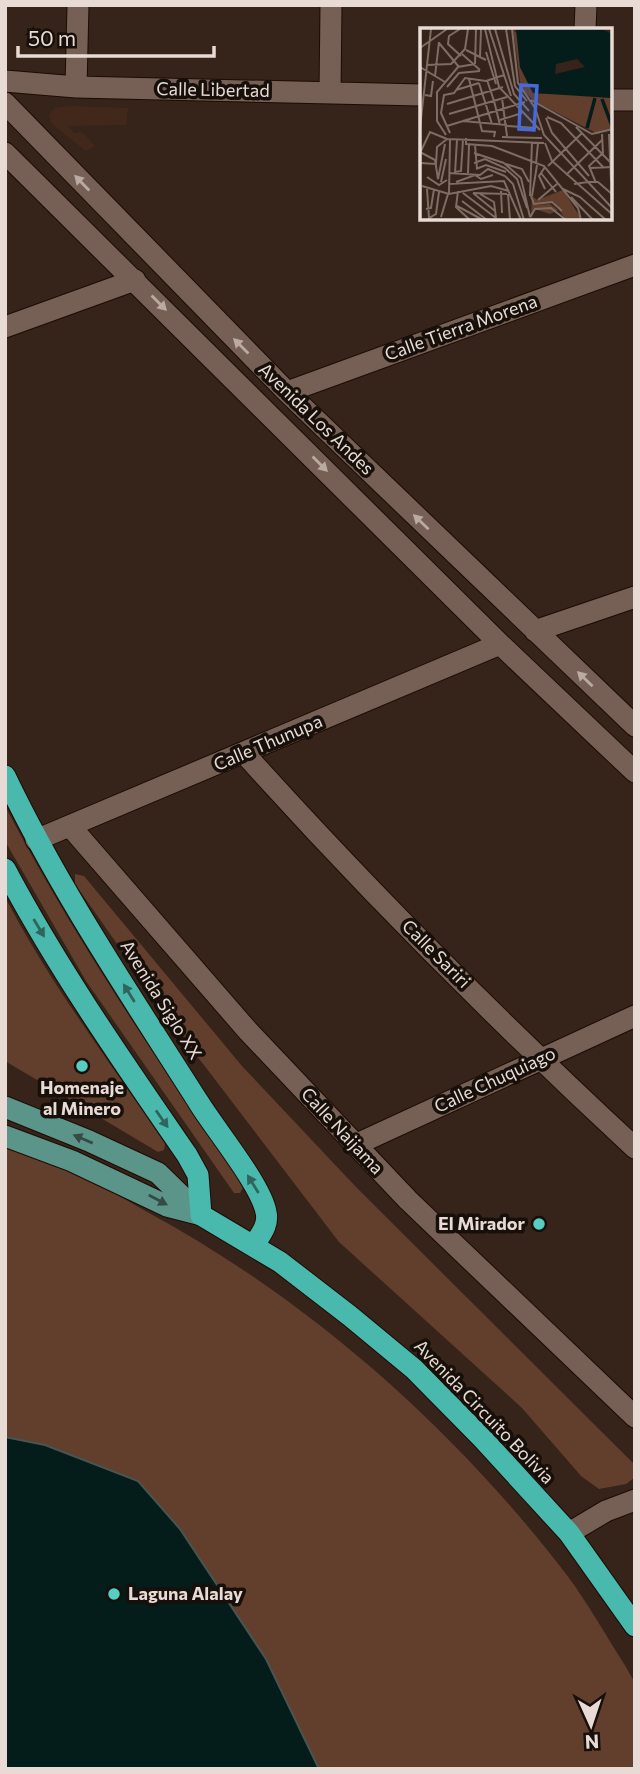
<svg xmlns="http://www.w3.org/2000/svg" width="640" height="1774" font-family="Commissioner,sans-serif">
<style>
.built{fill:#41281b}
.green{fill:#623e2c}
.water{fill:#041c1a;stroke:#485552;stroke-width:2}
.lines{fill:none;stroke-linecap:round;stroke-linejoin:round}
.minor-casing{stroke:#1c0c04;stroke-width:23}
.major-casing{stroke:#1c0c04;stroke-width:23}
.highway-casing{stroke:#1c0c04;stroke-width:23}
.minor{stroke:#766055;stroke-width:21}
.major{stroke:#5b958a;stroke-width:21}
.highway{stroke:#49b9ae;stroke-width:21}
.oneway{fill:#baaaa2}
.oneway2{fill:#30645c}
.oneway3{fill:#364b44}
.poi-dot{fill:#57cec2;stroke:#170f0a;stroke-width:2.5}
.labels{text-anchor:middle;stroke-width:7;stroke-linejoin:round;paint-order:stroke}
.street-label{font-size:18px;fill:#e8dbd5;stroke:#170f0a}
.poi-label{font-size:18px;font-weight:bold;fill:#e8dbd5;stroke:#170f0a}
.inset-river{fill:none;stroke:#041c1a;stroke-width:3.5}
.inset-road{fill:none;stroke:#7d6d65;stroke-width:2}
.view{fill:#466ad7;fill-opacity:0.15;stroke:#466ad7;stroke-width:3.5}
.inset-edge{fill:none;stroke:#e8dbd5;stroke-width:3.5}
</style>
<rect width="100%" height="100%" fill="#36231a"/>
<path class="built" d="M69,106L128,108L126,125L68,126L74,133L82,132L95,146L86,151L52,124L49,115L54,108Z"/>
<path class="green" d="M5,806C74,938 159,1063 244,1186L240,1193H234L86,981L5,841Z
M75,874L84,876L242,1066L356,1187L634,1464V1478L626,1484L599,1489L581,1476L522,1408L339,1242L181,1035L75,884Z
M5,897C50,984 111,1063 165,1144L164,1150L158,1152L5,1061Z
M5,1146C33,1157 62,1167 89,1180C109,1189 129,1202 149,1213C311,1301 454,1428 566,1574C588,1603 606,1636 626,1667L635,1683V1769H319L266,1659L180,1529L45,1445L5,1437Z"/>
<path class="water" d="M5,1437L45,1445L138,1481L180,1529L266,1659L319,1769H5Z"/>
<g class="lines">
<g class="minor-casing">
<path id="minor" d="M585,30L586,5
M5,81L76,87L421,95
M76,87L78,5
M330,93L331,5
M610,100H635
M5,103L287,392L635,726
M5,153L500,644L635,772
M5,327L135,280
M287,392L635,265
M535,631L635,597
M244,753C368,891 499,1022 635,1148
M70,826L248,1031L408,1200L635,1417
M36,840L500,644
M355,1145L635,1016
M569,1533L606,1511L635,1500"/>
</g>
<g class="major-casing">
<path id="major" d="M5,1107L89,1141L158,1173L201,1215
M5,1136L72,1161L167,1206L198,1214"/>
</g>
<g class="highway-casing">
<path id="highway" d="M5,776C60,891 131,996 199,1103C215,1129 261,1185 266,1212C269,1225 261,1234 254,1245
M5,869C58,969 123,1062 187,1155L198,1175L201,1215L280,1262L350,1316L414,1369L483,1439L569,1533L635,1626"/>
</g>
<use href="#minor" class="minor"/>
<use href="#major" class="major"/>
<use href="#highway" class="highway"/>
</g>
<defs><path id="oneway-solid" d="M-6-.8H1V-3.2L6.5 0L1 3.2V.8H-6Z" transform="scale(1.75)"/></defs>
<g class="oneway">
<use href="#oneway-solid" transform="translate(82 183) rotate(-134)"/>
<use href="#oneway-solid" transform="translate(159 303) rotate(45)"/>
<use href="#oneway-solid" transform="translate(241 346) rotate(-135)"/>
<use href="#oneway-solid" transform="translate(320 464) rotate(45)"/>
<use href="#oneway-solid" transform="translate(421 522) rotate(-136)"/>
<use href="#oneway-solid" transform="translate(585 679) rotate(-136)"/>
</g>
<g class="oneway2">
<use href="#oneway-solid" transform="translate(39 928) rotate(59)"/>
<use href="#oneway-solid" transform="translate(129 993) rotate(-122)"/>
<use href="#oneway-solid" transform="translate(162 1119) rotate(55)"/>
<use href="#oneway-solid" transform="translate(253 1184) rotate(-122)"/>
</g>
<g class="oneway3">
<use href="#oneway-solid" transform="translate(83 1139) rotate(-157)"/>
<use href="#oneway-solid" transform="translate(158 1200) rotate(28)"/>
</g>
<g class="poi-dot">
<circle cx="82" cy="1066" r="7"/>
<circle cx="539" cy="1224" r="7"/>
<circle cx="114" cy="1594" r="7"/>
</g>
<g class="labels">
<g class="street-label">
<text transform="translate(213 90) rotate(1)" y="6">Calle Libertad</text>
<text transform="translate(461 328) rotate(-20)" y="6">Calle Tierra Morena</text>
<text transform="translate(316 419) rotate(44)" y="6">Avenida Los Andes</text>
<text transform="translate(268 743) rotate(-23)" y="6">Calle Thunupa</text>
<text transform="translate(436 954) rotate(45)" y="6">Calle Sariri</text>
<text transform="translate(161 1000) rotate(58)" y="6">Avenida Siglo XX</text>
<text transform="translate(495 1080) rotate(-25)" y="6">Calle Chuquiago</text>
<text transform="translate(342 1131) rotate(47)" y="6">Calle Naijama</text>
<text transform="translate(484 1412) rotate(46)" y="6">Avenida Circuito Bolivia</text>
</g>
<g class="poi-label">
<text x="82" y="1094">Homenaje<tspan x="82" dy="21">al Minero</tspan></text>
<text x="525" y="1230" text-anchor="end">El Mirador</text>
<text x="128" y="1600" text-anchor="start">Laguna Alalay</text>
</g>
</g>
<g transform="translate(420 28)">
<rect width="192" height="192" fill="#36231a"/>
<path d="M93,1L99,8L100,39L113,65L192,70V100L178,106L114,73L101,60ZM143,162L162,192H146L134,174L112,177L130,176L138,182L130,186L115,181L111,192L112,168L117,172Z" fill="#623e2c"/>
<path d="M128,64L192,70L159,69L156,82L151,83L122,66Z" fill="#623e2c"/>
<path d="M96,1H182L192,6V70L113,65L100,39ZM157,31L165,39L135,46L136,36Z" fill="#041c1a" fill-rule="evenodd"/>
<path class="inset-river" d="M182,71L192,98M167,100L175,70"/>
<path class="inset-road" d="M40,1L29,8L28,16L41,28M65,1L79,59L120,102M69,1L91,68M75,1L94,66L109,83M86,1L95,58L107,73M92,1L98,55L115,80L124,107L168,154H178L193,167M19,15L39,39M0,20L27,1M46,22L66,32M66,24L76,56M42,26L60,42M60,29L61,1M55,36L56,1M7,37L31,36L45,21L48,1M0,39L25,54M15,48L19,14M49,51L62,103L75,104L74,109M67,52L74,73M59,55L72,96M27,59L39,45L60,43M36,62L59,55M5,67L11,68L13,53M82,70L87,108M111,72L172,106L193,101M74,73L80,97M27,76L83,59M29,86L87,69M127,89L141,95L183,139M126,90L132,105L169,148M80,92L102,85M43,93L105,74M27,98L43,93L87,97M87,98L116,100M156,99L191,135M0,100L11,1M30,105L21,85L24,67L34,65L45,50L66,53L84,47M189,106L191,153M26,107L17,93V64L38,39L55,36M82,109L122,110M46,110V116L72,118L124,138L158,180L161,192M125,115L132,133L193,187M55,117L57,141M0,124L15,132L18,151M0,125L10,104L27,111L124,115M54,125L84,135M0,135L16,136L17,119L27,111M54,135L65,131L85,140L97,151L107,180M84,135L101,150L110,189M86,136L102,141L109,154M116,136L118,115M128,138L162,105M125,139L119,148L125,161M170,140L193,139M56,141L66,137L86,144M35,144L41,143L43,112M29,145L60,147L68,141L85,148L93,156L104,192M35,145L37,112M48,145L49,117M121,145L136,164M146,147L182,112M7,149L19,157L27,152M18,151L25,116M21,154L26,131M36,154L55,147L61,151L73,147M176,155L169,138L183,125L182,106M28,156L84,153L101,192M154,156L168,154L193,181M2,158L29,166L71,158L89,163M7,161L9,190L16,186L19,164M143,161L160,169L186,192M38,163L36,179L50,192M81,163L82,185M43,165L76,190M53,165L87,166M53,165L75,183M29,166L30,112M60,166L74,174L76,190M88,166L90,192M110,168L112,114M111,168L114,176L132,174L142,183M112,168L117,137M151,169L173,192M118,172L137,156M42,173L67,192M37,178L63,192M6,181L11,180L14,161M21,189L28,166M110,189L115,181L131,180L146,192"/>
<path class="view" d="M101,57L117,58L114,102L99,101Z"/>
<rect width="192" height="192" class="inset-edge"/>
</g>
<rect width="640" height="1774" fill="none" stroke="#e8dbd5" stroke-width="14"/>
<g transform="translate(591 1725) rotate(177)" stroke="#170f0a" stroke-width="5" paint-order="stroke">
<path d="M0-5L12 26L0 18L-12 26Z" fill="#e8dbd5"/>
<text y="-10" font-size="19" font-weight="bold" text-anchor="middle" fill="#e8dbd5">N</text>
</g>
<path d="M18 46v10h196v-10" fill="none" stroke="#e8dbd5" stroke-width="3.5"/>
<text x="28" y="46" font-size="21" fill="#e8dbd5" stroke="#170f0a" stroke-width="5" paint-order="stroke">50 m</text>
</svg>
